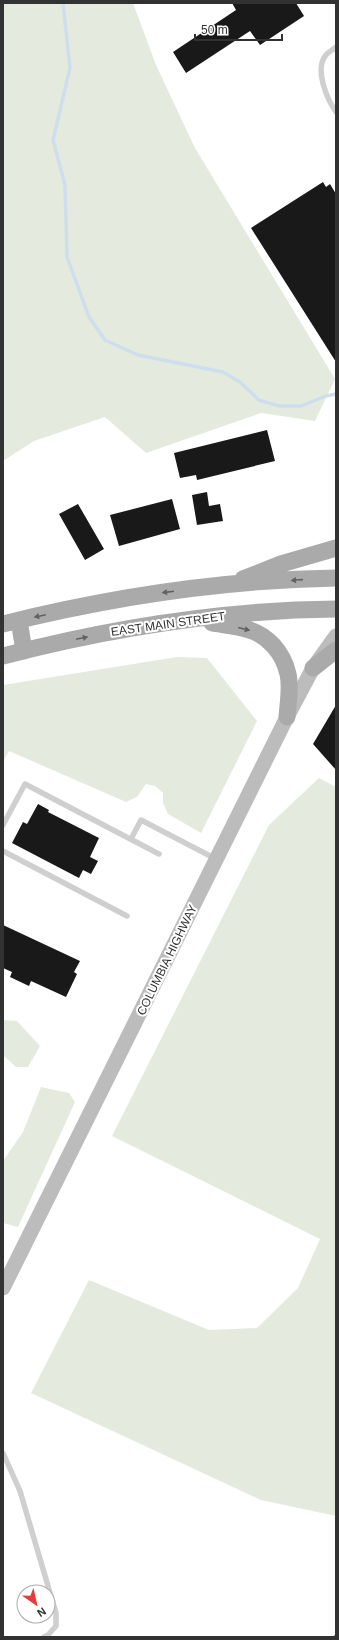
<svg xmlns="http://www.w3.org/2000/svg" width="339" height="1640" font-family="Helvetica,sans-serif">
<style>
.green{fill:#e4ebde}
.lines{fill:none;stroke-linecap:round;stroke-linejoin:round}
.stream{stroke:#cedeed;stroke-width:3.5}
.building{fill:#191919}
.lane{stroke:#cfcfcf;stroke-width:5.5}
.secondary{stroke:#bcbcbc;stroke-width:15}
.primary{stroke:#aaa;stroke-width:17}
.rail{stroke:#878787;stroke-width:3;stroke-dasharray:4 3;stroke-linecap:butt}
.oneway{fill:#626262}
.labels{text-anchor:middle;stroke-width:4;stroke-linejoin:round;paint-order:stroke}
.street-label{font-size:12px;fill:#323232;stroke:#fff}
</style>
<rect width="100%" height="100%" fill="#fff"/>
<path class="green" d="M3,3H133L156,65L195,148L335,379L315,421L261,413L146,453L105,417L34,441L3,461Z
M177,657L207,658L257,721L201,833L168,814L163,803V793L155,786L146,784L137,797L126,802L9,751L3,762V685Z
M319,778L336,787V1516L261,1500L31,1393L89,1280L209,1330L257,1328L298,1288L320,1239L112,1136L269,825Z
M3,1020L17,1021L40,1046L28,1067H16L3,1055Z
M41,1087L69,1093L75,1102L18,1227L3,1223V1161L23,1132Z"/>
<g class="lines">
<path class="stream" d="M63,3L70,68L53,140L65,185L67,257L89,317L105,340L138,355L223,372L240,382L259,400L279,406H301L326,396L336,394"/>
</g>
<path class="building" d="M232,3H296L304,16L260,45L250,31L186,73L173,52L236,10Z
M323,182L326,187L330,184L336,194V362L251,228Z
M267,430L275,461L197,480L196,475L180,478L174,453Z
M207,492L209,506L220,504L223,521L197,525L192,495Z
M172,499L180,529L119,546L110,515Z
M78,504L104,549L85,560L59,514Z
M336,705V770L313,744Z
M38,804L49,810L48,812L99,838L90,857L98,861L91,874L83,870L79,878L12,843L23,822L27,824Z
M3,925L80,961L74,972L77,974L66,997L31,981L29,986L10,977L12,972L3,968Z"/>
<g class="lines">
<path class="lane" d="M336,47C333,50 328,52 326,55C314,69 327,99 336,112
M3,825L25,784L159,854
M131,839L141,820L216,859
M3,851L127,916
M3,1453L20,1491L56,1613V1626L48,1635L44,1637"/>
<path class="secondary" d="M3,1288L287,717L313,668L336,636"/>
<path class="primary" d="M243,579L281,564L336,548
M19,620L24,651
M212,623C223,625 235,626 246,629C267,634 283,652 288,674C291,687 288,703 287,717
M3,624C111,597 224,580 336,578
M3,656C111,628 224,610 336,609
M313,668L336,650"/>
<path class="rail" d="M334,1637L336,1636"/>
</g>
<defs><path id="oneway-solid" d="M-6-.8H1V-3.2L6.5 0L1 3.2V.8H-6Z"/></defs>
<g class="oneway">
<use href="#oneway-solid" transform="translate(297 580) rotate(176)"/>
<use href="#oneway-solid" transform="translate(168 592) rotate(173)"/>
<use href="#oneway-solid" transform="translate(40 616) rotate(168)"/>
<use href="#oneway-solid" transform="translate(244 629) rotate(14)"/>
<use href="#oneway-solid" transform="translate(82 638) rotate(-12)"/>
</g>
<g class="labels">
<g class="street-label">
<text transform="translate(168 624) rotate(-8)" y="4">EAST MAIN STREET</text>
<text transform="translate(167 960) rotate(-64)" y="4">COLUMBIA HIGHWAY</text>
</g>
</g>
<rect width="339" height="1640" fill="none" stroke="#323232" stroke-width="8"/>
<g transform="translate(36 1604) rotate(146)"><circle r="19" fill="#ffffff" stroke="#adadad"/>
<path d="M0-3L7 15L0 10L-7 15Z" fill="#e53b39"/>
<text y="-6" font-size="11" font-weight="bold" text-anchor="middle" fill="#323232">N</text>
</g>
<path d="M195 34v6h87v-6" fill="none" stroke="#323232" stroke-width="2"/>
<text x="201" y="34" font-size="12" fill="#323232" stroke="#ffffff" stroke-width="3" paint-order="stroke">50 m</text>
</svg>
